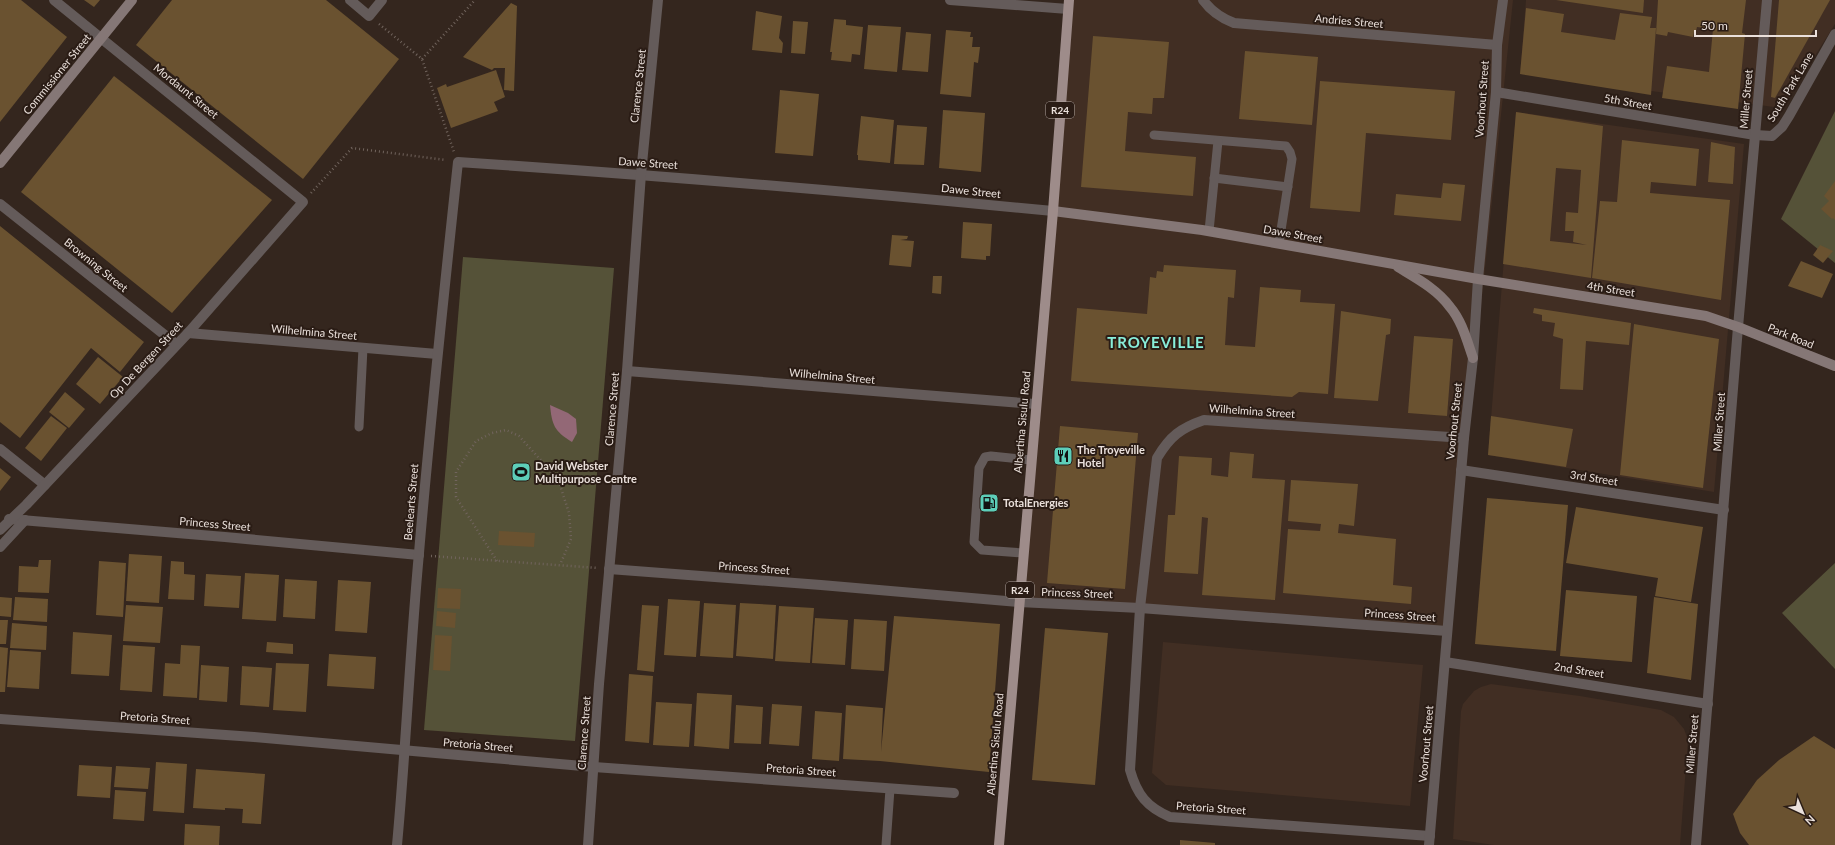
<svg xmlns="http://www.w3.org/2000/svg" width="1835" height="845" viewBox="0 0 1835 845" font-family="Lato,sans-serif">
<rect width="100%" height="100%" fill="#34261e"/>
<g fill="#412e23">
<path d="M1073,0H1513L1447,631L1019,602Z"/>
<path d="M1526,0H1835V24L1782,108L1520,74Z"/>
<path d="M1516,112L1744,144L1714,492L1488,455Z"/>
<path d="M1163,642L1423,665L1410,806L1166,785L1152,773Z"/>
<path d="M1491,684L1580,696L1661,710L1674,717L1684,729L1688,740L1680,845H1494L1453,839L1461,711L1463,704L1474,691L1481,687Z"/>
</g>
<g fill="#555238">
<path d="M1835,111V263L1781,219Z"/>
<path d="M463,257L614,268L575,741L424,730Z"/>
<path d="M1835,563V669L1782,613Z"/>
</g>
<path fill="#936876" d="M550,405L568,413L576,419L577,433L572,442C554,431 552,425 550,405Z"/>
<g fill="#6a5230" fill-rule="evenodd">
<path d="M0,0H21L67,37L0,122Z"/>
<path d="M84,0H100L94,7Z"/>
<path d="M172,0H326L399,59L303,179L136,45Z"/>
<path d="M1556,0H1644L1643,13Z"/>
<path d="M1658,0H1746L1742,33L1745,34L1738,109L1662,98L1667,66L1709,72L1713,29L1697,27L1696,31H1694L1693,37L1668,32L1667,36L1656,34Z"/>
<path d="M1779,0H1830L1775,98L1771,97Z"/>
<path d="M511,3L517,6L514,91L504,90L505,68H494L492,70L463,57Z"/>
<path d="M1526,8L1564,14L1561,32L1615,40L1620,13L1652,17L1650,28H1656L1651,95L1520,74Z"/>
<path d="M756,11L782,16L779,38L783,43L782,53L752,50Z"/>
<path d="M834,19L846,20V25L863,27L860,55L852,54L851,62L831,60L832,52H830Z"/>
<path d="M793,21L808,22L805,54L791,53Z"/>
<path d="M868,25L901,27L897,72L864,69Z"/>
<path d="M946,30L971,32L970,37H973L972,47H980L978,63L974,62L971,97L940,94Z"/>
<path d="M906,32L931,34L928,72L902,70Z"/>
<path d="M1093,36L1169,42L1164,98H1153L1152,114L1128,112L1125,151L1196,157L1193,196L1081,187Z"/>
<path d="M1245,51L1318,57L1312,125L1239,119Z"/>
<path d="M496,70L505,97L494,102L498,111L451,128L437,88L446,84L447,87Z"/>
<path d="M114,76L272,200L172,313L21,192Z"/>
<path d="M1320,81L1455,91L1451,140L1366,133L1360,212L1310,208Z"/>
<path d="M780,90L819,94L813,156L775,153Z"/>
<path d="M943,110L985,113L981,172L939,168Z"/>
<path d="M1516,112L1603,126L1591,278L1503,264ZM1556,168L1581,170L1578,213L1566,212L1565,231H1574L1573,242L1587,245L1550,241Z"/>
<path d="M861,116L894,120L890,163L858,160V155H857Z"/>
<path d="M897,125L927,127L924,165L894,164Z"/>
<path d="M1622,140L1699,149L1696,186L1651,182L1650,193L1730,200L1721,300L1592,278L1600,201L1617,202Z"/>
<path d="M1711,142L1735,147L1733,184L1708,182Z"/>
<path d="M1835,181V220L1833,218L1832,219L1821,209L1829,201L1824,196Z"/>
<path d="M1443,183L1465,185L1461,221L1394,215L1396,194L1441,198Z"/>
<path d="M963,222L992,224L990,256H986V260L961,258Z"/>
<path d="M0,226L144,342L120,372L91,348L20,438L0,422Z"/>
<path d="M892,235L908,236L907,239L900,240L914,241L911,267L889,265Z"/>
<path d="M1820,245L1833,251L1823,263L1813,255Z"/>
<path d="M1801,261L1833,274L1822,298L1788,286Z"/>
<path d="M1164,265L1236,270L1234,298L1228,297L1225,345L1255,347L1260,287L1301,290L1300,302L1335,304L1328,394L1299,392L1292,397L1071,381L1077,308L1147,314L1150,277L1156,278L1157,271L1163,272Z"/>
<path d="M933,276H942L941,294L932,293Z"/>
<path d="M1534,308L1631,323L1629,345L1586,341L1583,390L1560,389L1563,339L1553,336L1555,323L1542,321V315L1533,313Z"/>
<path d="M1341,311L1391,319L1390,334L1386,335L1378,401L1334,398Z"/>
<path d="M1634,324L1719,339L1703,488L1620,475Z"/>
<path d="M1414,336L1453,339L1447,416L1408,413Z"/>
<path d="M98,357L123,377L100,404L76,384Z"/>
<path d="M65,392L85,409L69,428L49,412Z"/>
<path d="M51,416L67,428L41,461L25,448Z"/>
<path d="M1491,416L1573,429L1566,467L1488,455Z"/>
<path d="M1060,426L1138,433L1125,589L1047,583Z"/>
<path d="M1230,452L1254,454L1252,478L1285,480L1275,600L1202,595L1208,518L1202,517L1198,574L1164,572L1168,515H1175L1179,456L1212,458L1211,475L1228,477Z"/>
<path d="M0,468L11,477L0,491Z"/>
<path d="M1291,480L1358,484L1354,526L1339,524L1338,533L1396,539L1393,585L1412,587L1411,604L1283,593L1288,529L1320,531L1321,524L1288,521Z"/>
<path d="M1487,498L1568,505L1556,651L1475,644Z"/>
<path d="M1576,507L1703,527L1691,602L1655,596L1658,578L1566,563Z"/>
<path d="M499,531L535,533L534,547L498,545Z"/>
<path d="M129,554L162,556L159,603L126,601Z"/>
<path d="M39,560H51L49,593L18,592L19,566L38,567Z"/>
<path d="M99,561L126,563L123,617L96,615Z"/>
<path d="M171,561L184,562V574L195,575L194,600L168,599Z"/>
<path d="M245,573L279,575L276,621L242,619Z"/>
<path d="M206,574L241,576L239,608L204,606Z"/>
<path d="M285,579L317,581L315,619L283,617Z"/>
<path d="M338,580L371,582L367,633L335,631Z"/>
<path d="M438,588L461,589L460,609L437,608Z"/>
<path d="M1566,590L1637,596L1632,662L1560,656Z"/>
<path d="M0,597L12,598L11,617L0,616Z"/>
<path d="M15,597L48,599L47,622L13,620Z"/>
<path d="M1654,597L1698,604L1691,680L1647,673Z"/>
<path d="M668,599L700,601L696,657L664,655Z"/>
<path d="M704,603L736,605L733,658L700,656Z"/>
<path d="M740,603L776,605L773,659L736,656Z"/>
<path d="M126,605L163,607L160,643L123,641Z"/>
<path d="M642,605L659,606L654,672L637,670Z"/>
<path d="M779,606L814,608L810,663L775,661Z"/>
<path d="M437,611L456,613L455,628L436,626Z"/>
<path d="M894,616L1000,624L989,772L880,761L843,759L846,705L883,708L881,752Z"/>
<path d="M815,618L848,620L845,665L812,663Z"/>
<path d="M854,619L887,621L884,671L851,669Z"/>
<path d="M0,620H8L6,644H0Z"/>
<path d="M12,623L47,626L46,650L10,648Z"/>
<path d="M1045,628L1108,633L1095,785L1032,780Z"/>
<path d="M73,632L112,635L109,676L71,674Z"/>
<path d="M435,635L452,636L450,671L433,670Z"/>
<path d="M267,642L293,644V654L266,652Z"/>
<path d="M123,645L155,647L152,692L120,690Z"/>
<path d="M181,645L200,646L197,698L163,696L165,663L180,664Z"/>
<path d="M0,647L8,648L5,692H0Z"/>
<path d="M10,650L41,652L39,689L7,687Z"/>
<path d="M329,654L376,657L374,689L327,686Z"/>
<path d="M276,663L309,664L306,712L273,710Z"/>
<path d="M201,665L229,667L227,702L199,700Z"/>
<path d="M242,666L272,668L269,707L240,705Z"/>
<path d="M629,674L653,676L649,743L625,741Z"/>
<path d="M697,693L732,695L729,749L694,746Z"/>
<path d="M656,702L692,704L689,747L653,745Z"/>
<path d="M772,704L802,706L799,746L769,744Z"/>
<path d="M736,705L763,707L761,744L734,743Z"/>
<path d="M815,711L842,713L839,761L812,759Z"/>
<path d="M1814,736L1835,749V845H1749L1740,833L1733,814L1757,780L1779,760Z"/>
<path d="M156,762L187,764L184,813L153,811Z"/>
<path d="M79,765L112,767L110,798L77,796Z"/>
<path d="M116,766L150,768L148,789L114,787Z"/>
<path d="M196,769L265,774L261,824L242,823L243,809L225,808V810L193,808Z"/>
<path d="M115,790L146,792L144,821L113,819Z"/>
<path d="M185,824L220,826L219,845H184Z"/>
<path d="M1180,840L1215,843V845H1180Z"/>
</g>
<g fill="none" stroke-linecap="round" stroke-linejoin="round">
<g stroke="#71645d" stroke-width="2.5" stroke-dasharray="1 3" stroke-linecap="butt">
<path d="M379,24L422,59L454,152"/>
<path d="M422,59L475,0"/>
<path d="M311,193L352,148L446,160"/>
<path d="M431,556L598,568"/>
<path d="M497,561L456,497V472L476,441L492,433L506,430L519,436L547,467L560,485L569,513L571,539L560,565"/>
</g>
<g stroke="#645b5a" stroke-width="9">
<path d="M1154,135L1286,146L1290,152L1292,159L1279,243"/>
<path d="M1214,178L1288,187"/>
<path d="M1209,231L1218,141"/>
<path d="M359,427L363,348"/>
<path d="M1023,553L982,550L974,542L979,468L985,457L991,456L1031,460"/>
<path d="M886,845L890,789"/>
</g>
<g stroke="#645b5a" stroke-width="10">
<path d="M350,0L369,16L382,0"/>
<path d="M950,0L1068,9"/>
<path d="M1203,0C1211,11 1221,18 1234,23L1497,45"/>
<path d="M1496,92L1755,135L1772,136L1782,127L1789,116L1835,34"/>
<path d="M0,204L176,344"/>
<path d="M188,333L437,354"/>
<path d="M627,371L1035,404"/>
<path d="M0,449L45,485"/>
<path d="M1461,470L1724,510"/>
<path d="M9,519L225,537L419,555"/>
<path d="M0,530L26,505L188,333L303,202L54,0"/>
<path d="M0,547L25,520"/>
<path d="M609,569L821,585L1019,602L1140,608L1447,631"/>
<path d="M1445,662L1708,704"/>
<path d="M0,719L254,737L594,767L954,793"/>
<path d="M1430,836L1170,817C1147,807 1137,795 1130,770L1140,608L1157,458C1170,436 1181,428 1204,420L1464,438"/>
<path d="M397,845C406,748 410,650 419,553C430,422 444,292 458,162C656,175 855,192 1053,211"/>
<path d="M588,845L599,684L627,371L641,174L658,0"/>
<path d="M1429,845L1464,438L1473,358L1478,279L1496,92L1497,45L1503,0"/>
<path d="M1696,845L1738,327L1767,0"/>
</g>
<g stroke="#857776" stroke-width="10">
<path d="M0,163L132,0"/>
<path d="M1053,211L1202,230L1478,279L1706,316L1738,327L1835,366"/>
<path d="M1398,267C1416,278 1437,289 1450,307C1462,321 1467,341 1473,358"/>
</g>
<path stroke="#9e8c8a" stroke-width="10" d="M999,845L1053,211L1069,0"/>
</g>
<defs>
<symbol id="restaurant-square" viewBox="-11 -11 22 22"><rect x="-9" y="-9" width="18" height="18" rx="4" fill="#5dceb9" stroke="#2a1c15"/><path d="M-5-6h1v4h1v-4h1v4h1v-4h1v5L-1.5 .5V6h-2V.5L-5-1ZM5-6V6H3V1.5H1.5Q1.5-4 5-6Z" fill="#111"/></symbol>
<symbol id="stadium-square" viewBox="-11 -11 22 22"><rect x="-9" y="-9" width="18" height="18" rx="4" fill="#5dceb9" stroke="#2a1c15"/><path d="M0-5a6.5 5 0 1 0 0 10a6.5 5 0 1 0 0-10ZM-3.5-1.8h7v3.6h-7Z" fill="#111"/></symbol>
<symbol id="fuel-square" viewBox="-11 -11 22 22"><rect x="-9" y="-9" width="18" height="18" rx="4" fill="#5dceb9" stroke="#2a1c15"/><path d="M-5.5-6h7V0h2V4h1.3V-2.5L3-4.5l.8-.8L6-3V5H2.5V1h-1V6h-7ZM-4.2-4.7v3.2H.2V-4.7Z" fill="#111"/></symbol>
</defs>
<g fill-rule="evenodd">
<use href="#restaurant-square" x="1052" y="445" width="22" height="22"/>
<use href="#stadium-square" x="510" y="461" width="22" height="22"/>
<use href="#fuel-square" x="978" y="492" width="22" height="22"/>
</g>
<g text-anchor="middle" stroke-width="4" stroke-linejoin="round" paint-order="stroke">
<g fill="#2a1c15" stroke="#b0a5a0" stroke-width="1">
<rect x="1046" y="102" width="28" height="16" rx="3"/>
<rect x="1006" y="582" width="28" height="16" rx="3"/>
</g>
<g font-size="10" font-weight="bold" fill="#eae0db">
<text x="1060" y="114">R24</text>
<text x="1020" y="594">R24</text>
</g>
<g font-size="11" fill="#eae0db" stroke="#2a1c15">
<text transform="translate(1349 21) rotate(5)" y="4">Andries Street</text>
<text transform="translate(57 74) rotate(-51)" y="4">Commissioner Street</text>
<text transform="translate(638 86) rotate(-84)" y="4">Clarence Street</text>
<text transform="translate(1790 87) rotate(-59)" y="4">South Park Lane</text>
<text transform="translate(186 91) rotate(39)" y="4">Mordaunt Street</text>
<text transform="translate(1482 99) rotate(-86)" y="4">Voorhout Street</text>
<text transform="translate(1746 99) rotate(-85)" y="4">Miller Street</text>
<text transform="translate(1628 102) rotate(10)" y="4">5th Street</text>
<text transform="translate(648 163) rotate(4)" y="4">Dawe Street</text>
<text transform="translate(971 191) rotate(6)" y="4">Dawe Street</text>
<text transform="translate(1293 234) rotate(10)" y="4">Dawe Street</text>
<text transform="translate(96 265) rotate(39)" y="4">Browning Street</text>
<text transform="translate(1611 289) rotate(9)" y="4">4th Street</text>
<text transform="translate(314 332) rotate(5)" y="4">Wilhelmina Street</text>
<text transform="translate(1791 336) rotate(22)" y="4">Park Road</text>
<text transform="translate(146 360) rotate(-47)" y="4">Op De Bergen Street</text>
<text transform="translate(832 376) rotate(5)" y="4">Wilhelmina Street</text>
<text transform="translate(612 409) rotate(-85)" y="4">Clarence Street</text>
<text transform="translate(1252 411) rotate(4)" y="4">Wilhelmina Street</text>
<text transform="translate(1454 421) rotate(-84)" y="4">Voorhout Street</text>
<text transform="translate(1022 422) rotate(-85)" y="4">Albertina Sisulu Road</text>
<text transform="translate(1719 422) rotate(-86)" y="4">Miller Street</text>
<text transform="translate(1594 478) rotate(9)" y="4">3rd Street</text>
<text transform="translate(411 502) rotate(-85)" y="4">Beelearts Street</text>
<text transform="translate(215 524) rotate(5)" y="4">Princess Street</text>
<text transform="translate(754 568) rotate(4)" y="4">Princess Street</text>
<text transform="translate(1077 593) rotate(2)" y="4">Princess Street</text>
<text transform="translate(1400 615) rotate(4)" y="4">Princess Street</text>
<text transform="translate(1579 670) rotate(9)" y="4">2nd Street</text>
<text transform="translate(155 718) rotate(4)" y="4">Pretoria Street</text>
<text transform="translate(584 733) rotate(-86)" y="4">Clarence Street</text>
<text transform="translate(995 744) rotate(-85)" y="4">Albertina Sisulu Road</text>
<text transform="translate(1426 744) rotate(-85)" y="4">Voorhout Street</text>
<text transform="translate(1692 744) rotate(-85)" y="4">Miller Street</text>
<text transform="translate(478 745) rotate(5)" y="4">Pretoria Street</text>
<text transform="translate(801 770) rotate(4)" y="4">Pretoria Street</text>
<text transform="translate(1211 808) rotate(4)" y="4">Pretoria Street</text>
</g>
<g font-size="11" font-weight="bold" fill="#eae0db" stroke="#2a1c15" text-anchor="start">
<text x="1077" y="454">The Troyeville<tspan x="1077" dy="13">Hotel</tspan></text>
<text x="535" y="470">David Webster<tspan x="535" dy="13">Multipurpose Centre</tspan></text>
<text x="1003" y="507">TotalEnergies</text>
</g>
<g font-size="15" font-weight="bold" letter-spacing="1" fill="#89eeda" stroke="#2a1c15">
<text x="1156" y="348">TROYEVILLE</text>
</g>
</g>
<g transform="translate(1803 813) rotate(136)" stroke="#2a1c15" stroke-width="3" paint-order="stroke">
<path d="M0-3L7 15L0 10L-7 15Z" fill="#eae0db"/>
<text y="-6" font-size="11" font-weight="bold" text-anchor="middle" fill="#eae0db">N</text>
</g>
<path d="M1695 30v6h121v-6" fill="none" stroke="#eae0db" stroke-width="2"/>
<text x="1701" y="30" font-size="12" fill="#eae0db" stroke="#2a1c15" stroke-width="3" paint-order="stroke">50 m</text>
</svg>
